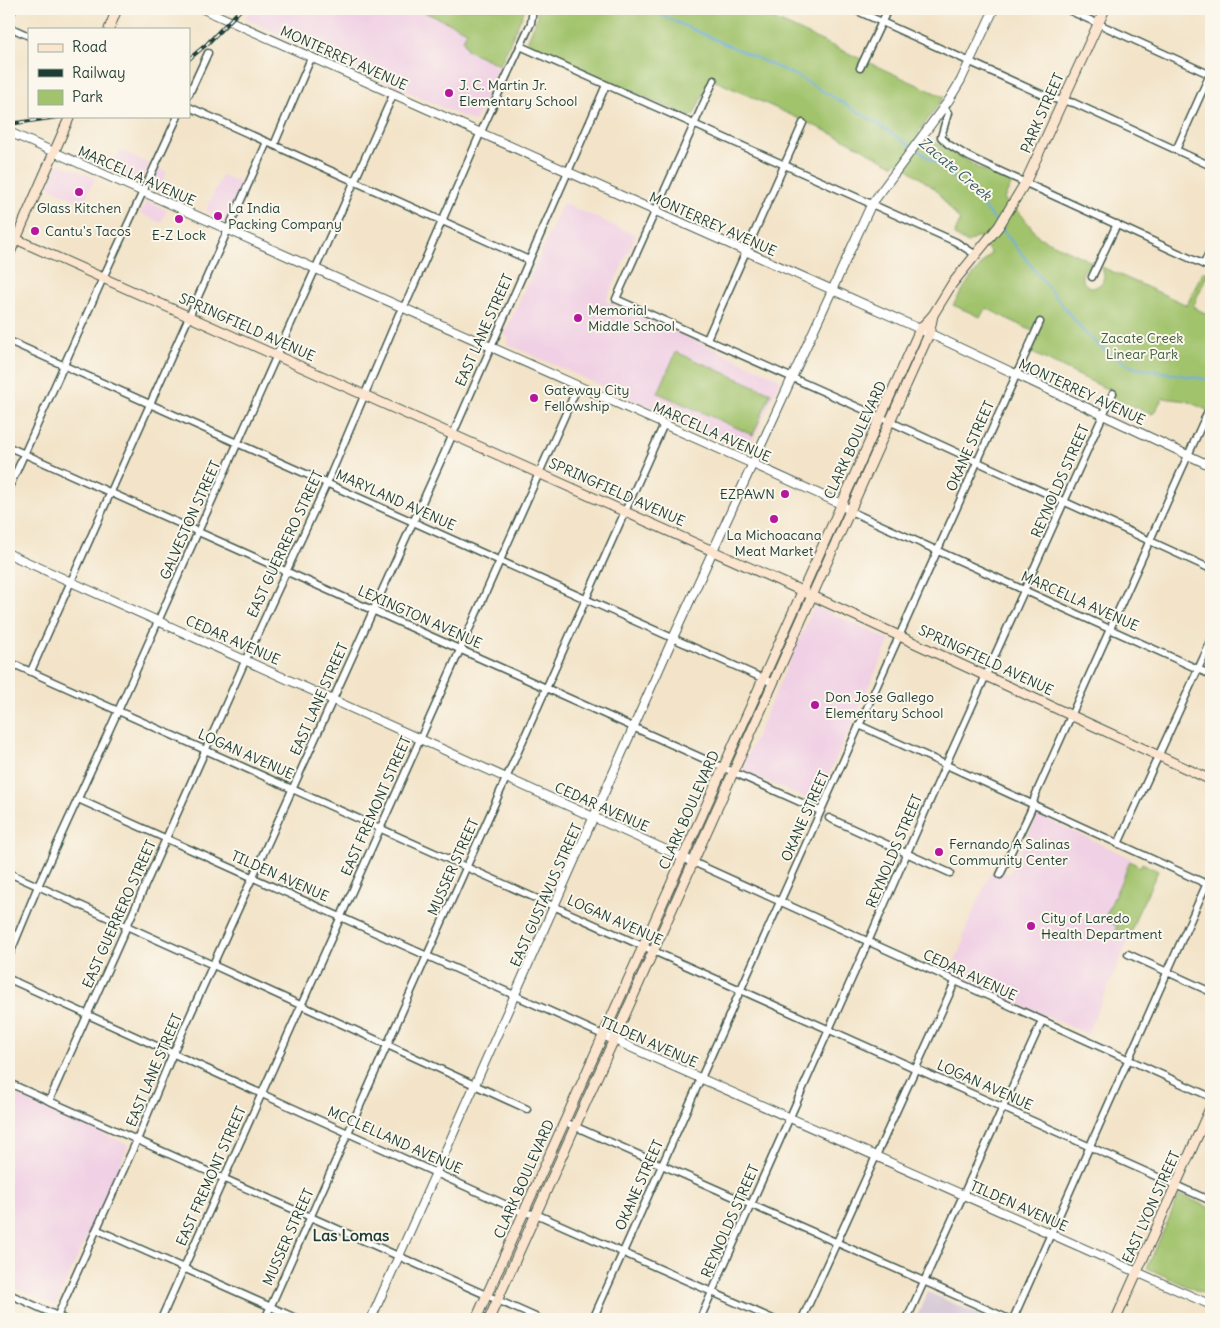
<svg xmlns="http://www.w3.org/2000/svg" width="1220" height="1328" viewBox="0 0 1220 1328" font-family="Delius,sans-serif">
<rect width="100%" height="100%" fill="#fbf7ec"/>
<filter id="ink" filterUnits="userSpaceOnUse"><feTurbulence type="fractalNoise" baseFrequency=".02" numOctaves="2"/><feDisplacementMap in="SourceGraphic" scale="10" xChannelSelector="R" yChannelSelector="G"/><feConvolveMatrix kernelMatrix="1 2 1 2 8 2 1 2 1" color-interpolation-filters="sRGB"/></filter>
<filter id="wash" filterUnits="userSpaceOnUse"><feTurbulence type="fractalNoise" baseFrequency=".0096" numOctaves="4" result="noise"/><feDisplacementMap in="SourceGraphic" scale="20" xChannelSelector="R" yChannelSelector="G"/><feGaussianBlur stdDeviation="1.12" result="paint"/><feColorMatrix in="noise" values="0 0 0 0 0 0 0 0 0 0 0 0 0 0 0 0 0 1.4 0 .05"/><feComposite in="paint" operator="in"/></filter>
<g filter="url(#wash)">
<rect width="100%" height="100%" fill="#f3e4c9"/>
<g fill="#f0d0e4">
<path d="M252,9H417L467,31L468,50L500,65L475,122L246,19V16Z"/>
<path d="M120,150L150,164L142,180L135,181L111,171Z"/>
<path d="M58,163L95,178L83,203L48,187Z"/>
<path d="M158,168L167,172L158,192L150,187Z"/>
<path d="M222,175L243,184L226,220L206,211Z"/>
<path d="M146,201L167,210L161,223L140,213Z"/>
<path d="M563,203L636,235L606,301L781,379L748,451L507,344L509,338L504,335Z"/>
<path d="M814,606L890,640L816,803L741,770Z"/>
<path d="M1038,815L1131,858L1104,920L1117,926L1115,932L1129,939L1087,1034L949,973L965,939L962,937L989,876L996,869L1009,874Z"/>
<path d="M9,1092L129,1145L55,1306L9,1285Z"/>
</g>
<path fill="#cebed1" d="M928,1292L989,1319H916Z"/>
<g fill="#a1c36c" stroke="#608050">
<path d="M417,9H525L500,65L467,50L463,40L467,31Z"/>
<path d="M537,9H752L944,97L918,133L927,140L947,147L978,168L1012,183L1004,199L1020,213L1039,237L1094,263C1091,266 1086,267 1084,271C1078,279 1086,287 1094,288L1102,283L1104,276L1102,267L1187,305L1203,271L1208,273L1193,307L1211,316V412L1187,401L1163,398L1153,414L1116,399L1109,390L1030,352L1043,323L1037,320L1032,331L986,308L980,317L953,305L969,280L991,253L978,236L968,243L954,235L960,221L935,189L897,161L893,165L846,140L718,82L710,80L693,116H688L530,46L527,42L537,18Z"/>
<path d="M676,352L771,393L753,435L658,393Z"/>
<path d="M1130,861L1140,867L1142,863L1158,871L1137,915L1129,939L1115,932L1117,926L1104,920Z"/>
<path d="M1179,1196H1183L1211,1208V1297L1147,1268Z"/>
</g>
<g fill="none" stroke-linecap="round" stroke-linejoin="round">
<g stroke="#6eaee1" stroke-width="2">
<path d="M647,9L797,76L867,117L911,146"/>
<path d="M915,148C946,169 974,195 998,224"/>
<path d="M1001,228L1083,331L1109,354L1135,368L1211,380"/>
</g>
</g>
</g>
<g filter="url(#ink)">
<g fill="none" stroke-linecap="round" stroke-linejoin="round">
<defs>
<g id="minor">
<path d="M853,9L1050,98L1074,103L1211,166"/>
<path d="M1066,9L1211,75"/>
<path d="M9,18L13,9"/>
<path d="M9,27L29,36"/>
<path d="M520,46L956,242L976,255"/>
<path d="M860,68L888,9"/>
<path d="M714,80L616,299L880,417L1211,569"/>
<path d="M189,94L208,53"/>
<path d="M189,107L529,260"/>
<path d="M944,107L948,113L941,137L948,144L969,157L1211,268"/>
<path d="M274,145L311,58"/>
<path d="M1176,150L1210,74"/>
<path d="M1204,264L1211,248"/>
<path d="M1092,277L1117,224"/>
<path d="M707,339L803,123"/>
<path d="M9,341L773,683"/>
<path d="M9,447L820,811"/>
<path d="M9,488L103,278L178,116"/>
<path d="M850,511L1211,675"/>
<path d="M9,662L1211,1201"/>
<path d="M31,671L267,142"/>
<path d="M859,725L1211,886"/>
<path d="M78,799L603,1035"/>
<path d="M829,818L950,873"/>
<path d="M1118,844L1211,641"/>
<path d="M693,862L1211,1097"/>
<path d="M9,873L213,965L527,1109"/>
<path d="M1000,875L1031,810L1035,796L1208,411"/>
<path d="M1128,954L1211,992"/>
<path d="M9,956L38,886L118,711L393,95"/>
<path d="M9,979L524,1213L536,1214L773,1319"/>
<path d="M9,1083L540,1319"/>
<path d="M49,1101L246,659L327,483L399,314L408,299L480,134L531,23L533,9"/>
<path d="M565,1122L1009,1319"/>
<path d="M98,1230L298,1319"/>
<path d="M9,1294L64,1319"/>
<path d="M56,1319L137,1140L173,1053L453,434L606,85"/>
<path d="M161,1319L578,386"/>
<path d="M265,1319L664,424"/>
<path d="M593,1319L1040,322"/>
<path d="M700,1319L868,942L946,764L1113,393"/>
<path d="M802,1319L955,982"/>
<path d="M907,1319L1042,1021"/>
<path d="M1013,1319L1211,874"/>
</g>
<g id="tertiary">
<path d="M203,9L920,329L1211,466"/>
<path d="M9,132L753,464L841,504L850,511"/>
<path d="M9,554L693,862"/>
<path d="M603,1035L1211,1305"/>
<path d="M371,1319L673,638L871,205L949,100L961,80L994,9"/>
</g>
<g id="secondary">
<path d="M109,29L117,9"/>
<path d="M9,236L802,591L1211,780"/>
<path d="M9,255L70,116"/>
<path d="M476,1319L920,329L933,315L952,284L999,226L1025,183L1105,9"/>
<path d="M489,1319L929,334L933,315"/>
<path d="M1116,1319L1211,1106"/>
</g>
</defs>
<use href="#minor" stroke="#3f564a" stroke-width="9"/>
<use href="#tertiary" stroke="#3f564a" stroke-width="10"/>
<use href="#secondary" stroke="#3f564a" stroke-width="11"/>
<use href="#minor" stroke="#fff" stroke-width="6"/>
<use href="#tertiary" stroke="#fff" stroke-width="8"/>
<use href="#secondary" stroke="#fce5cf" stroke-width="9"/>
<defs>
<g id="rail">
<path d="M189,59L207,44L241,9"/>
<path d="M9,124L65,116"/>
</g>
</defs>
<use href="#rail" stroke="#1f3d34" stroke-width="4"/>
<use href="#rail" stroke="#fbf7ec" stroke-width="2" stroke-dasharray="5.5" stroke-linecap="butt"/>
</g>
</g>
<g fill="#b5179e" stroke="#fbf7ec" stroke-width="2">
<circle cx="449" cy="93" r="5"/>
<circle cx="79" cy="192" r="5"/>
<circle cx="218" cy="216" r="5"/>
<circle cx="179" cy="219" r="5"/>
<circle cx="35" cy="231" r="5"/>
<circle cx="578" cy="318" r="5"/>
<circle cx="534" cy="398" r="5"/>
<circle cx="785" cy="494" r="5"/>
<circle cx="774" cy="519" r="5"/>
<circle cx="815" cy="705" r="5"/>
<circle cx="939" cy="852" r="5"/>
<circle cx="1031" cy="926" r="5"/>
</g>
<g text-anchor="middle" stroke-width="4" stroke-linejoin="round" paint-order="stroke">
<g font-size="14" fill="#1f3d34" stroke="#fbf7ec">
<text transform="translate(344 58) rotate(24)" y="5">MONTERREY AVENUE</text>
<text transform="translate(1042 113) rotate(-66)" y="5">PARK STREET</text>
<text transform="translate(137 176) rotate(24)" y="5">MARCELLA AVENUE</text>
<text transform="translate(713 224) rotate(24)" y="5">MONTERREY AVENUE</text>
<text transform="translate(247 327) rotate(24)" y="5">SPRINGFIELD AVENUE</text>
<text transform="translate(484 330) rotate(-66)" y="5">EAST LANE STREET</text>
<text transform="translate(1082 392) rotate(25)" y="5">MONTERREY AVENUE</text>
<text transform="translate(712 432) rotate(24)" y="5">MARCELLA AVENUE</text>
<text transform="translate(855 440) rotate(-65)" y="5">CLARK BOULEVARD</text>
<text transform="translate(970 446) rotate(-66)" y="5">OKANE STREET</text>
<text transform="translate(1060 481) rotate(-66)" y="5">REYNOLDS STREET</text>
<text transform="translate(617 492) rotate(24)" y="5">SPRINGFIELD AVENUE</text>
<text transform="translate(396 500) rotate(24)" y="5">MARYLAND AVENUE</text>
<text transform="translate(190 520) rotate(-66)" y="5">GALVESTON STREET</text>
<text transform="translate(285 544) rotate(-65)" y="5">EAST GUERRERO STREET</text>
<text transform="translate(1080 601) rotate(24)" y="5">MARCELLA AVENUE</text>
<text transform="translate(420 617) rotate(24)" y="5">LEXINGTON AVENUE</text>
<text transform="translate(233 640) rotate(24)" y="5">CEDAR AVENUE</text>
<text transform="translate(986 660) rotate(25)" y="5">SPRINGFIELD AVENUE</text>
<text transform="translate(319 699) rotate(-66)" y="5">EAST LANE STREET</text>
<text transform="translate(246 754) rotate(24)" y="5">LOGAN AVENUE</text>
<text transform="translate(376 806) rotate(-66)" y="5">EAST FREMONT STREET</text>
<text transform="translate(602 807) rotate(24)" y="5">CEDAR AVENUE</text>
<text transform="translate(689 810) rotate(-66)" y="5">CLARK BOULEVARD</text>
<text transform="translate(805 816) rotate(-66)" y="5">OKANE STREET</text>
<text transform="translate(894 851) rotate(-67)" y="5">REYNOLDS STREET</text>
<text transform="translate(453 867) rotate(-66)" y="5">MUSSER STREET</text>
<text transform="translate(280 876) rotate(24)" y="5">TILDEN AVENUE</text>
<text transform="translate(546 895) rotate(-66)" y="5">EAST GUSTAVUS STREET</text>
<text transform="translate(119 914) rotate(-66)" y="5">EAST GUERRERO STREET</text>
<text transform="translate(615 920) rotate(24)" y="5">LOGAN AVENUE</text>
<text transform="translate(970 975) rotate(25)" y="5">CEDAR AVENUE</text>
<text transform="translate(649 1042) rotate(24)" y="5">TILDEN AVENUE</text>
<text transform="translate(154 1070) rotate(-67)" y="5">EAST LANE STREET</text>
<text transform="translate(985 1085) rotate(24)" y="5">LOGAN AVENUE</text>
<text transform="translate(395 1140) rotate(24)" y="5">MCCLELLAND AVENUE</text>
<text transform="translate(211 1176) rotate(-66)" y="5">EAST FREMONT STREET</text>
<text transform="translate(524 1179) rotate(-66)" y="5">CLARK BOULEVARD</text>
<text transform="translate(639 1185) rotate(-66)" y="5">OKANE STREET</text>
<text transform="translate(1019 1206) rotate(24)" y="5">TILDEN AVENUE</text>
<text transform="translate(1151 1207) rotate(-66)" y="5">EAST LYON STREET</text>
<text transform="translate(730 1221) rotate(-66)" y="5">REYNOLDS STREET</text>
<text transform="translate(288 1237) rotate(-66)" y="5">MUSSER STREET</text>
</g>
<g font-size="14" fill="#1f3d34" stroke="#fbf7ec" text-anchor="start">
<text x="459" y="90">J. C. Martin Jr.<tspan x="459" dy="16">Elementary School</tspan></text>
<text x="79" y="213" text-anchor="middle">Glass Kitchen</text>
<text x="228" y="213">La India<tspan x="228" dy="16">Packing Company</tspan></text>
<text x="45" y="236">Cantu's Tacos</text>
<text x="179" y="240" text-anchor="middle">E-Z Lock</text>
<text x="588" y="315">Memorial<tspan x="588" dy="16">Middle School</tspan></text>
<text x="544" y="395">Gateway City<tspan x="544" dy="16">Fellowship</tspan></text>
<text x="775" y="499" text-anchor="end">EZPAWN</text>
<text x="774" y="540" text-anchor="middle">La Michoacana<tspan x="774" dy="16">Meat Market</tspan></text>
<text x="825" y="702">Don Jose Gallego<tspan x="825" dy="16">Elementary School</tspan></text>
<text x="949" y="849">Fernando A Salinas<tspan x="949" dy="16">Community Center</tspan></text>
<text x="1041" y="923">City of Laredo<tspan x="1041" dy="16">Health Department</tspan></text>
</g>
<g font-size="14" fill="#405e42" stroke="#fbf7ec">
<text x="1142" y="343">Zacate Creek<tspan x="1142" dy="16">Linear Park</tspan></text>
</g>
<g font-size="15" font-style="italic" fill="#375f68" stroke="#fbf7ec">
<text transform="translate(955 169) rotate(40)" y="5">Zacate Creek</text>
</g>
<g font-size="16" font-weight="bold" fill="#1f3d34" stroke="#fbf7ec">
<text x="351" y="1241">Las Lomas</text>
</g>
</g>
<rect width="1220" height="1328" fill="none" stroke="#fbf7ec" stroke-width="30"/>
<rect x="28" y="28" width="162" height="90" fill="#fbf7ec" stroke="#a3ada2"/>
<rect x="38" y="44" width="25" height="8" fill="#fce5cf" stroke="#a3ada2"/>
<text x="72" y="52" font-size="15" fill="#1f3d34">Road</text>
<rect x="38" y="69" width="25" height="8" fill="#1f3d34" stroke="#a3ada2"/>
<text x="72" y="78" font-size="15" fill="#1f3d34">Railway</text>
<rect x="38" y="90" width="25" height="15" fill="#a1c36c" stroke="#a3ada2"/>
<text x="72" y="102" font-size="15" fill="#1f3d34">Park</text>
</svg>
